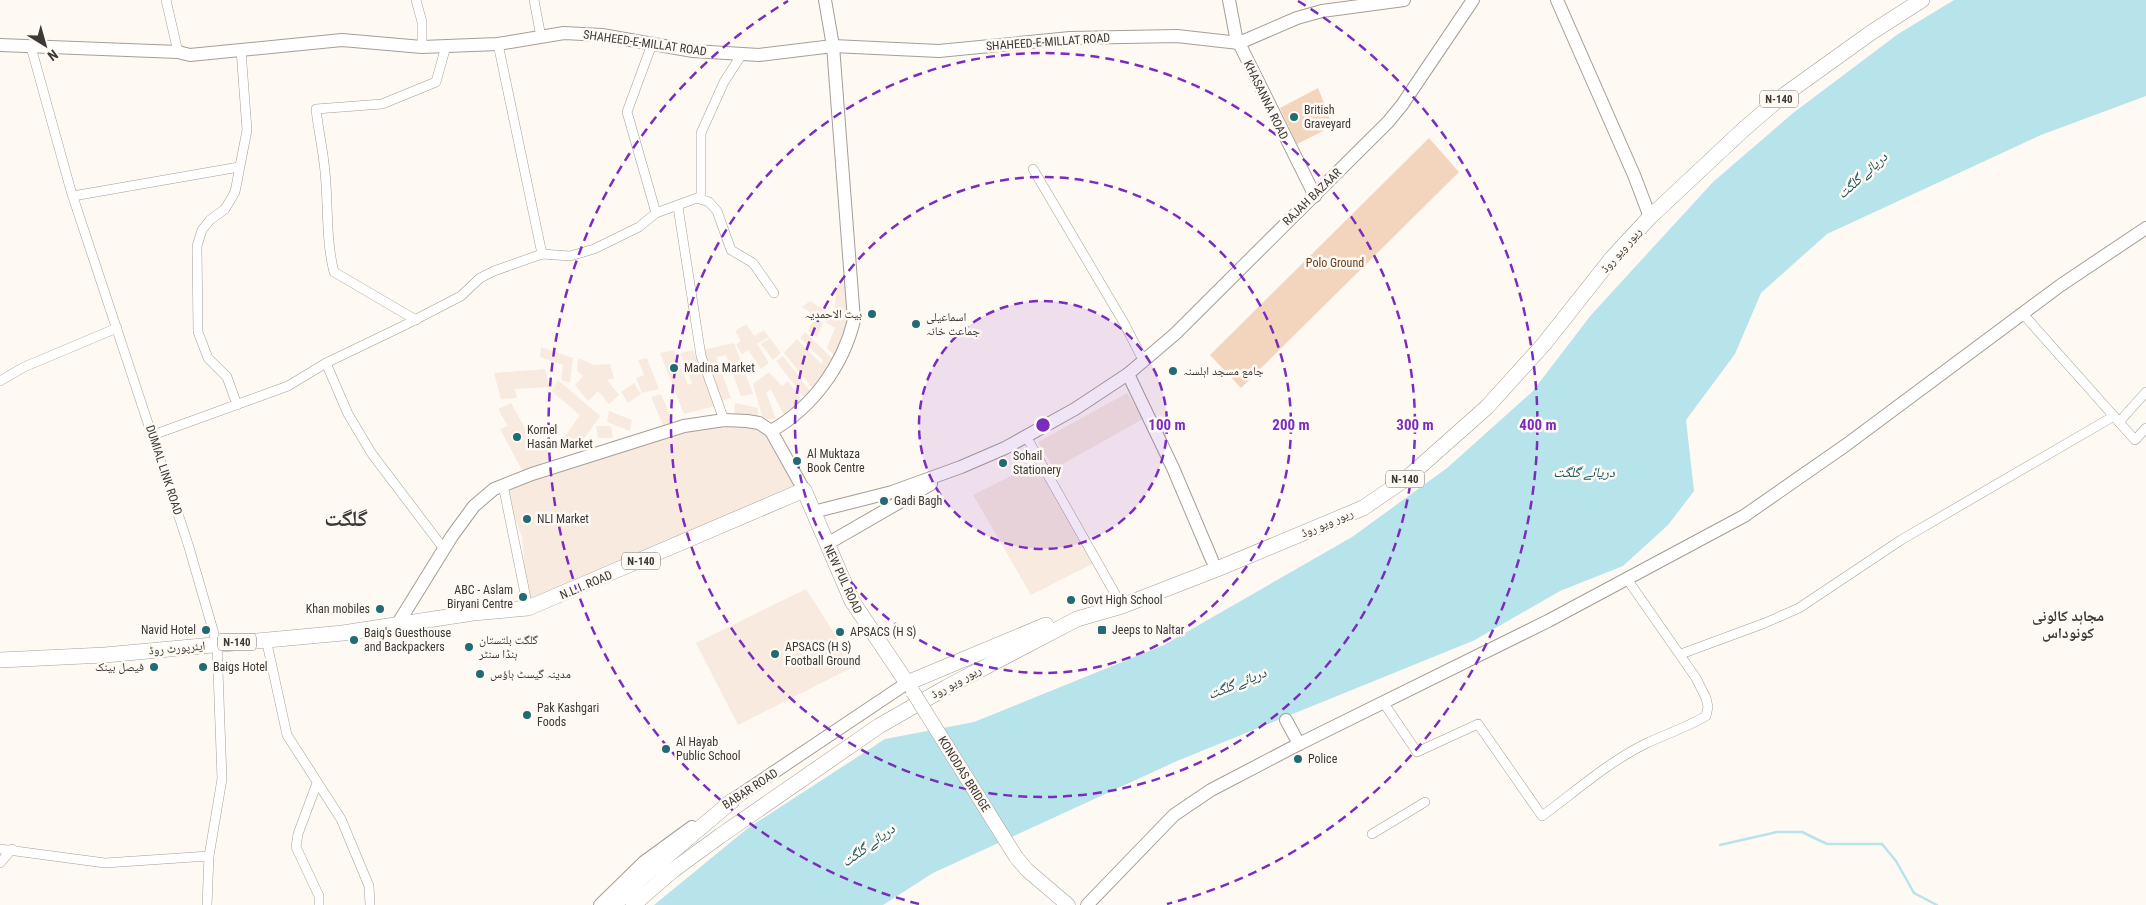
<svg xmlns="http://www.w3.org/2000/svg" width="2146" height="905" viewBox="0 0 2146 905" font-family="'Roboto Condensed','Noto Naskh Arabic',sans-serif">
<rect width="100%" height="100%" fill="#fff9f4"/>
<g fill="#f8eadf">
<path d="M849,284L847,328L835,356L827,348L835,328L802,307L810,301L834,316L837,285Z"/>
<path d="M814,317L823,323L817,337L808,331Z"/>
<path d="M746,324L754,336L764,330L769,337L757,344L769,363L761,369L748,350L742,354L736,345L741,341L735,331Z"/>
<path d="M805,332L835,361L814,390L784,353L797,339L821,364L823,360L800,338Z"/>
<path d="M770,338L781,353L773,360L761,344Z"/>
<path d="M734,343L753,394L741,396L726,355L716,357L731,398L721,401L702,350Z"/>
<path d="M541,347L573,358L570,383L561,380L563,365L540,357Z"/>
<path d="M674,350L688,385L692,383L680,353L693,350L715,406L684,414L660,353Z"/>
<path d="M783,356L813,395L806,400L776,361Z"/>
<path d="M578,358L594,365L610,364L614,378L607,380L619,395L609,404L598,391L588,401L575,385L583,376L577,371Z"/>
<path d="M647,358L659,389L642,393L636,378L644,375L638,360Z"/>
<path d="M545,369L550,387L515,389L517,398L501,399L494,373Z"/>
<path d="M769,372L782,386L788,381L803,401L785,417L771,390L766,392L776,419H763L753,384Z"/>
<path d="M558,380L600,416L577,449L564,438L580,415L551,391Z"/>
<path d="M634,383L641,394L628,403L621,392Z"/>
<path d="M1127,393L1143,419L1054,469L1038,442Z"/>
<path d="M661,394L673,422L663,425L651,397Z"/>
<path d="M511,403L536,448L545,445L552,458L523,472L500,429L508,426L498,409Z"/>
<path d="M735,403L758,408V418L734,413Z"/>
<path d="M609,411L632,420L630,431L607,422Z"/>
<path d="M696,423H759L804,489L528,608L522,537L503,485Z"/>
<path d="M596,426H611L613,438H598Z"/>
<path d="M1040,461L1098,561L1031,595L973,495Z"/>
<path d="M806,589L855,666L738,725L696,643Z"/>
</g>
<g fill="#f3d5be">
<path d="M1318,88L1333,126L1297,144L1280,108Z"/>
<path d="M1429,138L1459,172L1241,388L1210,355Z"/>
</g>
<path fill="#b7e4ea" d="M1954,0H2146V96L2041,135L1827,234L1761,293L1735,354L1686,420L1694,491L1668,525L1623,566L1560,591L1475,640L1177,761L933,873L883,905H654L748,828L885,739L974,722L1164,645L1352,537L1447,468L1532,392L1591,315L1713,182L1793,113L1898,34Z"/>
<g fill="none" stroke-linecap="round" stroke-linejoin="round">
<path stroke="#b7e4ea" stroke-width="2.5" d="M1720,845L1777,832H1802L1827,844H1882L1896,861L1914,893L1937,905"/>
<defs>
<g id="street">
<path d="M166,0L178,52"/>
<path d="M416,0L422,22V47"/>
<path d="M534,0L541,37"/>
<path d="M498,44L542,254"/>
<path d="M652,44L627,112L656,213"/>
<path d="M31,47L71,191L188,544L217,644L222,779L209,856L207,905"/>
<path d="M1033,169L1124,323L1144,362"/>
<path d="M73,196L239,167"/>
<path d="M701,199V133L724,82L742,54"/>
<path d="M678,207L701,356L724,420"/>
<path d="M2023,314L2135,440L2146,428"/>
<path d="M416,320L334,272C325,237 329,199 324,163C322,145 318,128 316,109L382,104L436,82L446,46"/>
<path d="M326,363L348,414L372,454L444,549"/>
<path d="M0,381L24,367L117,328"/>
<path d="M237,405L227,377L208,358L198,332L197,246L202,230L210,220L225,209L235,192L247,130L241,50"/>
<path d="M2119,422L2146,392"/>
<path d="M153,435L288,386L326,363L403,326L461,296L480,278L494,271L542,254L570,256L594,249L639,227L656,213L697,198L709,202L717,211L731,250L753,263L774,293"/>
<path d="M1027,438L1122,606"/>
<path d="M503,485L528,608"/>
<path d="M266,639L287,735L341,819L369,886L370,905"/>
<path d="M1681,654L1765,623L1799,608L1901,540L2114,416"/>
<path d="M1383,702L1417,752L1478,724L1542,816C1576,791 1608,762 1647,743C1667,734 1687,727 1706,716L1708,707L1706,698L1696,678L1627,579"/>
<path d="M317,783L298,834L296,847L319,896V905"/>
<path d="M1372,834L1425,802"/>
<path d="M0,849L105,863L209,856"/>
<path d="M0,863L12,849"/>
</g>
<g id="secondary">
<path d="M1229,0L1236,37L1315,196"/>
<path d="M1557,0L1634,175L1650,217"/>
<path d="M0,45L178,52L190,55L342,40L422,47L498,44L564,33L602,35L693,51L759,55L833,46L939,51L1070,38L1177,36L1239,43L1297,18L1322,11L1404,0"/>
<path d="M1128,374L1173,468L1212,560"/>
<path d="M771,431C812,408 843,366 854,320L833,46L825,0"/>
<path d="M813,512L892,492L961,467L1005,448L1075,409L1128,374L1175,334L1388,122L1402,105L1473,0"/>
<path d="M827,544L931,484"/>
<path d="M397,625L452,536L474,506L494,489L532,474L684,426L724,420L747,421L759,423L771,431L804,490"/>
<path d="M1286,720L1299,744"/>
<path d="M725,805L907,683L912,690"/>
<path d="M600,905L644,862L692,827"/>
<path d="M1087,905L1174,815L1211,790L1299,744L1548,621L1744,516L1846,445L2061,285L2146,228"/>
</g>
<path id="primary" d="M1016,857L1027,870L1068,905"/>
<g id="highway">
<path d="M0,660L105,655L343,633L473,613L528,608L804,490L852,601L907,683L1046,625"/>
<path d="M614,905L640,879L732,801"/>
<path d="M633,905L672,871L720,836L879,726L947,687L1077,619L1122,606L1217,569L1363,508L1407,478L1487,407L1544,344L1612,258L1650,217L1744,129L1780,98L1872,32L1922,0"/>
</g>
</defs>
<use href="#street" stroke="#a59e98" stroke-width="10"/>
<use href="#secondary" stroke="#a59e98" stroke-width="14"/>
<use href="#primary" stroke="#a59e98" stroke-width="15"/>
<use href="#highway" stroke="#a59e98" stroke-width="16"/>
<use href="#street" stroke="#fff" stroke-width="9"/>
<use href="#secondary" stroke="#fff" stroke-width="12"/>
<use href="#primary" stroke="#fff" stroke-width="14"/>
<use href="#highway" stroke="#fff" stroke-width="15"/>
<defs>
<path id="primary-bridge" d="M913,692L1016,857"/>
</defs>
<use href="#primary-bridge" stroke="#a59e98" stroke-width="15" stroke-linecap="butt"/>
<use href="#primary-bridge" stroke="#fff" stroke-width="14"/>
</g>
<circle cx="1043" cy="425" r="124" fill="#7b2cbf" fill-opacity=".12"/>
<g fill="none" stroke="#7b2cbf" stroke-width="2.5" stroke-dasharray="9 6">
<circle cx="1043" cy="425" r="124"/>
<circle cx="1043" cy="425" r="248"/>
<circle cx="1043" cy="425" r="372"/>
<path d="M919 904A495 495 0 0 1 788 1M1298 1A495 495 0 0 1 1167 904"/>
</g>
<g fill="#216b75" stroke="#fff9f4" stroke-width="2">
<circle cx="1294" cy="117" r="5"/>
<circle cx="872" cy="314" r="5"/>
<circle cx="916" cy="324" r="5"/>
<circle cx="674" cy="368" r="5"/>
<circle cx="1173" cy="371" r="5"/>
<circle cx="517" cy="437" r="5"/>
<circle cx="797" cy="461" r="5"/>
<circle cx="1003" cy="463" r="5"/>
<circle cx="884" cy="501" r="5"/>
<circle cx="527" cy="519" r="5"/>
<circle cx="523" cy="597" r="5"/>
<circle cx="1071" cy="600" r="5"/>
<circle cx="380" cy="609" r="5"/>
<circle cx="206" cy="630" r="5"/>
<rect x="1097" y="625" width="10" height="10" rx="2.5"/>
<circle cx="840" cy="632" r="5"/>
<circle cx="354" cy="640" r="5"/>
<circle cx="469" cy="647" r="5"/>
<circle cx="775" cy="654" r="5"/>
<circle cx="154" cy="667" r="5"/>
<circle cx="203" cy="667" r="5"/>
<circle cx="480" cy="674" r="5"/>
<circle cx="527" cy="715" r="5"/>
<circle cx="666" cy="749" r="5"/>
<circle cx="1298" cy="759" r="5"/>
</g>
<g text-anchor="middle" stroke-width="5" stroke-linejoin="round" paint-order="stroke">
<g fill="#fff9f4" stroke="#76726f" stroke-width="1">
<rect x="1760" y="90.5" width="38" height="17" rx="4"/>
<rect x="1386" y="470.5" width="38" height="17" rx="4"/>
<rect x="622" y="552.5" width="38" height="17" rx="4"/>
<rect x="218" y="633.5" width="38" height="17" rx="4"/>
</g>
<g font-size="11" font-weight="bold" fill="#3b3836">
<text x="1779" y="103">N-140</text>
<text x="1405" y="483">N-140</text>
<text x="641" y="565">N-140</text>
<text x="237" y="646">N-140</text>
</g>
<g font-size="12" fill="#3b3836" stroke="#fff9f4">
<text transform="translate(1048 42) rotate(-4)" y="4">SHAHEED-E-MILLAT ROAD</text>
<text transform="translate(645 43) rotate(8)" y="4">SHAHEED-E-MILLAT ROAD</text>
<text transform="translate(1266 100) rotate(64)" y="4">KHASANNA ROAD</text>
<text transform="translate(1312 197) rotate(-44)" y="4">RAJAH BAZAAR</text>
<text transform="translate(1621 250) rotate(-49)" y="4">ریور ویو روڈ</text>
<text transform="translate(164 470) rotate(72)" y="4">DUMIAL LINK ROAD</text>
<text transform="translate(1327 523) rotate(-23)" y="4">ریور ویو روڈ</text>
<text transform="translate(843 579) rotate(65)" y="4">NEW PUL ROAD</text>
<text transform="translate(586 585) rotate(-23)" y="4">N.L.I. ROAD</text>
<text transform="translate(177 648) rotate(-5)" y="4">ایئرپورٹ روڈ</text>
<text transform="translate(956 682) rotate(-29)" y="4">ریور ویو روڈ</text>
<text transform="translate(964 774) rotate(58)" y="4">KONODAS BRIDGE</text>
<text transform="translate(750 789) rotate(-33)" y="4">BABAR ROAD</text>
</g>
<g font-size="12" fill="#3b3836" stroke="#fff9f4" text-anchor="start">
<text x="1304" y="114">British<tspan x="1304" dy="14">Graveyard</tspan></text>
<text x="862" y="318" text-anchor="end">بیت الاحمدیہ</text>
<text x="926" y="321">اسماعیلی<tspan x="926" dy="14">جماعت خانہ</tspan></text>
<text x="684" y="372">Madina Market</text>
<text x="1183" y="375">جامع مسجد اہلسنہ</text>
<text x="527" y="434">Kornel<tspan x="527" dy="14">Hasan Market</tspan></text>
<text x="807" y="458">Al Muktaza<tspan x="807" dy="14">Book Centre</tspan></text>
<text x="1013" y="460">Sohail<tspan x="1013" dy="14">Stationery</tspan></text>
<text x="894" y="505">Gadi Bagh</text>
<text x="537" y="523">NLI Market</text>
<text x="513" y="594" text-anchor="end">ABC - Aslam<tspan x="513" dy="14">Biryani Centre</tspan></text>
<text x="1081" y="604">Govt High School</text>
<text x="370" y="613" text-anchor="end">Khan mobiles</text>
<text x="196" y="634" text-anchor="end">Navid Hotel</text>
<text x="1112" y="634">Jeeps to Naltar</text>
<text x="850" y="636">APSACS (H S)</text>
<text x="364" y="637">Baig's Guesthouse<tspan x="364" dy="14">and Backpackers</tspan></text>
<text x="479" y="644">گلگت بلتستان<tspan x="479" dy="14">ہنڈا سنٹر</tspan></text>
<text x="785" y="651">APSACS (H S)<tspan x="785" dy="14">Football Ground</tspan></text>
<text x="144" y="671" text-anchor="end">فیصل بینک</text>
<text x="213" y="671">Baigs Hotel</text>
<text x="490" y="678">مدینہ گیسٹ ہاؤس</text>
<text x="537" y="712">Pak Kashgari<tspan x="537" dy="14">Foods</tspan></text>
<text x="676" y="746">Al Hayab<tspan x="676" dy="14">Public School</tspan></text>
<text x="1308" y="763">Police</text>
</g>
<g font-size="12" fill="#69401b" stroke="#fff9f4">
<text x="1335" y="267">Polo Ground</text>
</g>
<g font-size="14" font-style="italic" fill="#104f57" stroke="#fff9f4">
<text transform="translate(1862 175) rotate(-42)" y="5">دریائے گلگت</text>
<text x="1584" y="477">دریائے گلگت</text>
<text transform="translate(1237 683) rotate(-22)" y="5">دریائے گلگت</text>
<text transform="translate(868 845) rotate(-36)" y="5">دریائے گلگت</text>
</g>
<g font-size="15" font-weight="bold" fill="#3b3836" stroke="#fff9f4">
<text x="2068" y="621">مجاہد کالونی<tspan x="2068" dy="17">کونوداس</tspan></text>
</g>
<g font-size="22" font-weight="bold" fill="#3b3836" stroke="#fff9f4">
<text x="346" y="526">گلگت</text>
</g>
</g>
<circle cx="1043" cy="425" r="8" fill="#7b2cbf" stroke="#fff9f4" stroke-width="2.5"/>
<g font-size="15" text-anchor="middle" font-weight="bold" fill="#7b2cbf" stroke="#fff9f4" stroke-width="5" stroke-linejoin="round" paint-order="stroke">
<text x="1167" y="430">100 m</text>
<text x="1291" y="430">200 m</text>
<text x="1415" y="430">300 m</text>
<text x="1538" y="430">400 m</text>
</g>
<g transform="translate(45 45) rotate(143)" stroke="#fff9f4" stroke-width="4" paint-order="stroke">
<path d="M0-4L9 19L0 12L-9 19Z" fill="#3b3836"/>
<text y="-8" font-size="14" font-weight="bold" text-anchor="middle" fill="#3b3836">N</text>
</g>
</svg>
